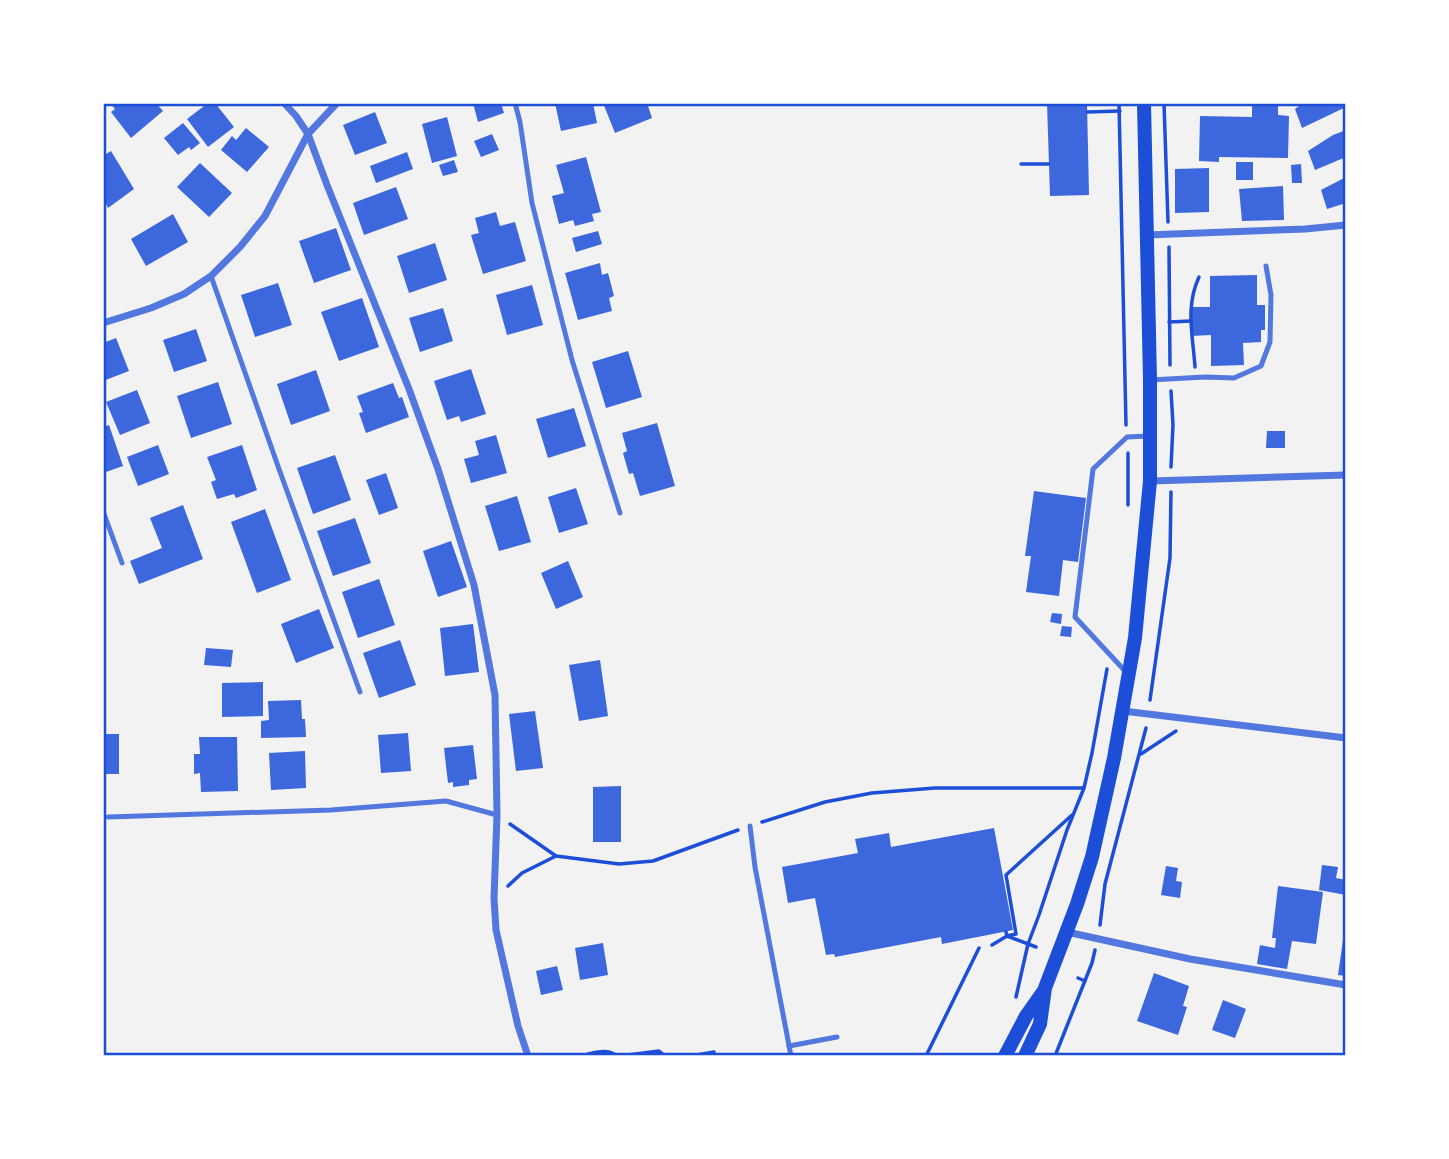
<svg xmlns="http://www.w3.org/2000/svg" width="1449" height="1159" viewBox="0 0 1449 1159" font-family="'IBM Plex Sans',sans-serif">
<rect width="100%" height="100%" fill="#f2f2f2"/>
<g fill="#3d67dc">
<path d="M110,103H156L163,111L131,138L111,112L115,109Z"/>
<path d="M208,103H215L234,127L208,147L187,119Z"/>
<path d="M473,103H501L504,113L478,122Z"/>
<path d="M555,103H593L597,123L561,131Z"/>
<path d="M603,103H647L652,118L615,133Z"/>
<path d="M1047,103H1087L1089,195L1050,196Z"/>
<path d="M1252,103H1278V115L1289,116L1288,158L1219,157V162L1199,161L1200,116L1252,117Z"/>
<path d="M1303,103H1346V107L1302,128L1295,109Z"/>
<path d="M375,112L387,143L355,155L343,125Z"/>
<path d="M447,117L457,156L432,163L422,124Z"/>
<path d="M183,123L200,143L191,150L189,147L178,155L164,138Z"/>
<path d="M246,128L269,147L247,172L221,150L232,136L236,140Z"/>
<path d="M1346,130V157L1315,170L1308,151L1333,135Z"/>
<path d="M492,134L499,150L481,157L474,141Z"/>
<path d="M111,151L134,189L108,208L103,198V156Z"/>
<path d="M407,152L413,169L376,183L370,166Z"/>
<path d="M586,157L601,212L592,214L594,221L575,226L573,220L559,224L552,196L564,193L556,165Z"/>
<path d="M454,160L458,172L443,176L439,165Z"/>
<rect x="1236" y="162" width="17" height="18"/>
<path d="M200,163L232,193L209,217L177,187Z"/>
<path d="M1301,164L1302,183H1292L1291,165Z"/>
<path d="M1209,168V212L1175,213V169Z"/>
<path d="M1346,177V203L1327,209L1321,190Z"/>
<path d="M1283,186L1284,220L1242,221L1239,189Z"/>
<path d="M396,187L408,219L364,235L353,203Z"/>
<path d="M496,212L500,226L515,222L526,261L483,274L471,235L479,233L475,218Z"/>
<path d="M173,214L188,242L146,266L131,239Z"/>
<path d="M336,228L351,270L314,283L299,241Z"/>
<path d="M598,231L602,244L576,252L572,238Z"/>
<path d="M435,243L447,280L409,293L397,256Z"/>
<path d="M600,263L602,275L608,273L614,296L609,298L612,311L578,320L565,273Z"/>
<path d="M1257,275V305H1265V330H1261V342L1243,343L1244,365L1211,366V335L1191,336V307H1210V276Z"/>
<path d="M278,283L292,325L255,337L241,295Z"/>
<path d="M532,285L543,325L507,335L496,295Z"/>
<path d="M362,298L379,347L339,361L321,312Z"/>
<path d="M443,308L453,341L420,352L409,318Z"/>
<path d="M196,329L207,361L174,372L163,340Z"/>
<path d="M116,338L129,371L103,381V343Z"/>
<path d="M628,351L642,397L606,408L592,362Z"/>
<path d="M471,369L486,414L461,422L459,416L447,420L434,381Z"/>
<path d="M316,370L330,411L291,425L277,384Z"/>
<path d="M218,382L232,424L191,438L177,396Z"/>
<path d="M393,383L399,398L402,397L409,417L366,433L359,413L363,412L357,396Z"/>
<path d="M137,390L150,423L120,435L106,402Z"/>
<path d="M574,408L586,446L548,458L536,419Z"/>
<path d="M657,423L675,486L640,496L633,473L629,474L623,453L627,451L622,433Z"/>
<path d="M109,425L123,466L103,473V427Z"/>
<path d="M1267,431H1285V448H1266Z"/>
<path d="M496,435L507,473L471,483L464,459L479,455L475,441Z"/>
<path d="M158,445L169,474L138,486L127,457Z"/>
<path d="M242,445L257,490L236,498L234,494L217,499L211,482L216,480L207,457Z"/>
<path d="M335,455L351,500L313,514L297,468Z"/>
<path d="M386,473L398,508L379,515L366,480Z"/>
<path d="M576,488L588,524L559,533L548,497Z"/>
<path d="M1034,491L1086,498L1078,562L1063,560L1059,596L1026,592L1031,556H1025Z"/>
<path d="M517,496L531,542L499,551L485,506Z"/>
<path d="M183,505L203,559L139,584L130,561L162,548L150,518Z"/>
<path d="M265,509L291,580L257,593L231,522Z"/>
<path d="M355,518L371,563L333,576L317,531Z"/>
<path d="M451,541L467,587L438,597L423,551Z"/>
<path d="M568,561L583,597L556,609L541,573Z"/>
<path d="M379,579L395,625L358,638L342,592Z"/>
<path d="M319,609L334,648L296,663L281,624Z"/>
<path d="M1052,613L1062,614L1061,624L1050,622Z"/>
<path d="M473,624L479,672L445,676L440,628Z"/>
<path d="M1062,626L1072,627L1071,637L1060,636Z"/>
<path d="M400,640L416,685L379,698L363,653Z"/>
<path d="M206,648L233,650L231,667L204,665Z"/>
<path d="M600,660L608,716L579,721L569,665Z"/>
<path d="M263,682V716L222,717V683Z"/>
<path d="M301,700L302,719H305L306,737L261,738V721L269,720L268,701Z"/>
<path d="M535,711L543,768L516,771L509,714Z"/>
<path d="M408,733L411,771L381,773L378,735Z"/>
<rect x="103" y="734" width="16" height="40"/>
<path d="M199,737H237L238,791L201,792L200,773L194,774V754H200Z"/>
<path d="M473,745L477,779L469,780V785L453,787V782L448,783L444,748Z"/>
<path d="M305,751L306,788L271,790L269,753Z"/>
<path d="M621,786V842H593V787Z"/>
<path d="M994,828L1013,930L942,944L941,937L835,957L834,954L826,955L815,898L788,903L782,867L858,853L855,839L889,833L891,847Z"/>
<path d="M1322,865L1338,867L1336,878L1346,880V895L1319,890Z"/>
<path d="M1166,866L1178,868L1176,881L1182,882L1180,898L1161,895Z"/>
<path d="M1278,886L1323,892L1316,944L1292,941L1287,969L1257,964L1260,945L1275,948L1276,938H1272Z"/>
<path d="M1343,940L1346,941V976L1338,975Z"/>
<path d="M603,943L608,975L580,980L575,948Z"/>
<path d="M557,966L563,990L541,995L536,971Z"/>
<path d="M1154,973L1189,986L1183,1006L1187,1007L1178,1035L1137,1021Z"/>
<path d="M1223,1000L1246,1009L1235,1038L1212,1030Z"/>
</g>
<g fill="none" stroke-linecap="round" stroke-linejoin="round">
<g stroke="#1d4ed8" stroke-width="3.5">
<path d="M1119,103L1126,425"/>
<path d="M1164,103L1168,222"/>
<path d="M1087,112L1120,111"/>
<path d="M1021,164H1049"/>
<path d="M1169,247L1170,365"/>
<path d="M1169,322L1191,321"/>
<path d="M1195,367C1193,336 1185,307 1199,277"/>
<path d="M1171,391L1173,425L1171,467"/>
<path d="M1128,505V453"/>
<path d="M1150,700L1170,558L1171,492"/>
<path d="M1141,754L1176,731"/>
<path d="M762,822L825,802L872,793L935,788H1083"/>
<path d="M510,824L556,856L619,864L653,861L738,830"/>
<path d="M508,886L522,873L556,856"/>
<path d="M1100,925L1105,884L1146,728"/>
<path d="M1006,932L1007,936L1016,934L1006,875L1072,815"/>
<path d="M992,945L1007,936L1036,947"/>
<path d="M1078,978L1085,981"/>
<path d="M1016,997L1028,944L1039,915L1067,830L1084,788L1092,753L1107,669"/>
<path d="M588,1056V1054C598,1052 608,1049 617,1056"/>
<path d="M620,1056L659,1051L664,1055"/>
<path d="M691,1056L714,1052V1056"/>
<path d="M926,1056L979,948"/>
<path d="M1055,1056L1092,963L1095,950"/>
</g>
<g stroke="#5277de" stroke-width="5">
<path d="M515,103L520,122L532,203L572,360L620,513"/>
<path d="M211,276L279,469L360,692"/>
<path d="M1150,380L1205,377L1234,378L1261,366L1270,342L1271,295L1266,266"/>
<path d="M103,511L122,563"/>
<path d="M1126,672L1075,617L1093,469L1127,437L1148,436"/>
<path d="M108,817L331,810L446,801L497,815"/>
<path d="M750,826L755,867L791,1056"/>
<path d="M789,1046L837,1037"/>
</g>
<g stroke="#5277de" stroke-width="7">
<path d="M284,103L296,116L308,134L327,185L409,389L438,469L474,585L495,695L497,815L494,898L496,930L518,1026L528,1056"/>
<path d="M1147,235L1305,229L1346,225"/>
<path d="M103,323L151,308L184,294L211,276L240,247L265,216L308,134L337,103"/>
<path d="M1151,481L1346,475"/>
<path d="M1123,711L1346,738"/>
<path d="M1067,932L1190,959L1346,985"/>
</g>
<g stroke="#1d4ed8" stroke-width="14">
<path d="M1005,1056L1026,1016L1043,992"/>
<path d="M1025,1056L1040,1024L1045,988L1077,904L1092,857L1114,758L1135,638L1150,481V380L1144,103"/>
</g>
</g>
<rect width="1449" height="1159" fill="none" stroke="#ffffff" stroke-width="210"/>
<rect x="105" y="105" width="1239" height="949" fill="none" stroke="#1d4ed8" stroke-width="2.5"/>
</svg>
